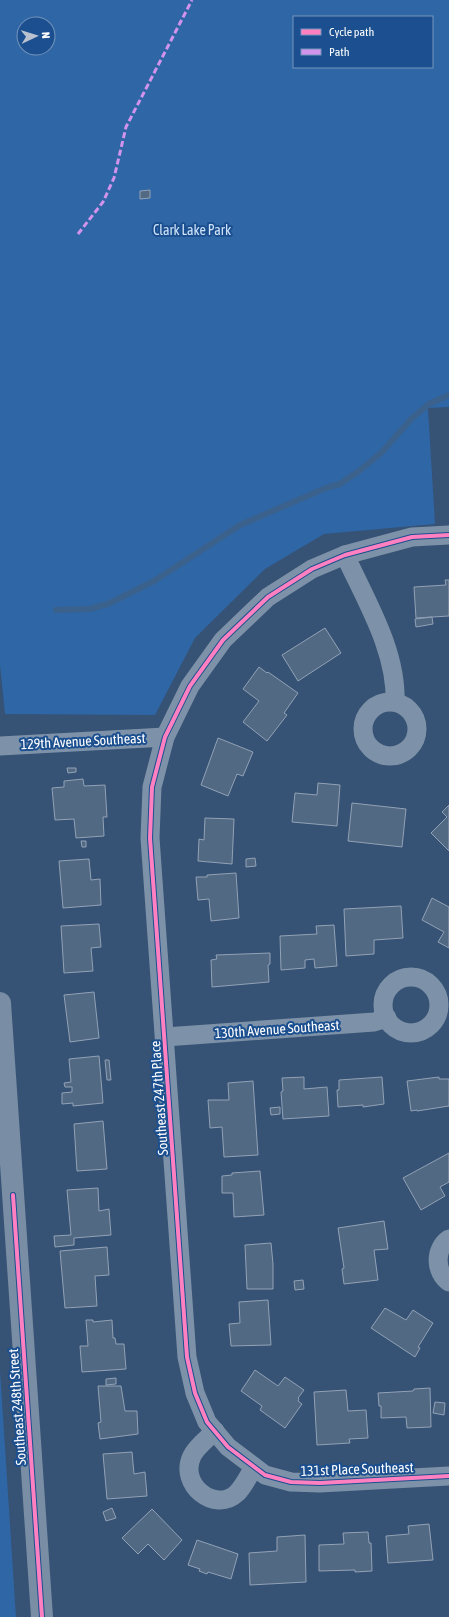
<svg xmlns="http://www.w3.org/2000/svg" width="449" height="1617" viewBox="0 0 449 1617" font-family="'Asap Condensed',sans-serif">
<rect width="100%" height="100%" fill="#365274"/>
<g fill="#2f66a5" fill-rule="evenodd">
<path d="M0,0H449V407L428,408L435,524L324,534L265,569L195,638L155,715L5,714L0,665ZM294,17H432V67H294ZM24,24H48V48H24Z"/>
<path d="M0,1370L16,1617H0Z"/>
</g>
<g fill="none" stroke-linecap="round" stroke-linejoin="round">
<path stroke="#3b618d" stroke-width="6" d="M56,610L89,609L108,604L154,581L240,525L326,488L340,484L359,471L382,452L412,418L429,404L449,395"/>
</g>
<g fill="#526984" stroke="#92a2b6">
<path d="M150,190V198L140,199V191Z"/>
<path d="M445,580H449V616L416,618L414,587L446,585Z"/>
<path d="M432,617L433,624L416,627L415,619Z"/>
<path d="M325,628L341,653L298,681L282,655Z"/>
<path d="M259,667L267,673L268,672L298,693L284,713L287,715L267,741L243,722L259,701L243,689Z"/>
<path d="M218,738L253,752L243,776L237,774L228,796L201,785Z"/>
<path d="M67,768H76V772L68,773Z"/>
<path d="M83,779L84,786L105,785L107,817H103L104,836L76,838L74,819L55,820L52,788L64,787V781Z"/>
<path d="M318,783L340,785L337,826L292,822L295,793L317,795Z"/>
<path d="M352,803L406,809L402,847L348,841Z"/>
<path d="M449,805V851L431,833L447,817L442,812Z"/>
<path d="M205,818L234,819L232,864L198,861L199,839L204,840Z"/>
<path d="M81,841H86V847H82Z"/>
<path d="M255,858L256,866L246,867V859Z"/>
<path d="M89,859L91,880L100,879L101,905L63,908L59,861Z"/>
<path d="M236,873L239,918L211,921L209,899L198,900L196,877H207V875Z"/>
<path d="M432,898L449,907V948L438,942L444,932L422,920Z"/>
<path d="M401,906L403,938L374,940V954L346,956L344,909Z"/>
<path d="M99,924L101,947L91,948L93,971L64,973L61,926Z"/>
<path d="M334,925L337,966L315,968L314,959L305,960V968L281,970L280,936L317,934L316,926Z"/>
<path d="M270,953V964L268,965L269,982L212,987L211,960L217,959L216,955Z"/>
<path d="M94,992L99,1038L70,1042L64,995Z"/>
<path d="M99,1056L103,1103L73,1106V1103L62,1104V1093L72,1092V1087H65L64,1083L71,1082L69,1059Z"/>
<path d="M105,1060H109L111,1080H107Z"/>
<path d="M304,1077V1089L327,1087L329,1116L283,1119L281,1092L283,1091L282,1078Z"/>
<path d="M382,1077L384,1104L363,1107V1105L338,1107L337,1090H339V1080Z"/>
<path d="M439,1077V1079H449V1106L417,1111V1110L411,1111L407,1081Z"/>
<path d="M253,1081L258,1155L224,1157L222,1127L210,1128L208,1100H229L228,1083Z"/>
<path d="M280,1107V1114L271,1115L270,1108Z"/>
<path d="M103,1121L107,1169L77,1171L74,1124Z"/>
<path d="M449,1153V1182L440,1187L445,1196L421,1210L403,1178Z"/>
<path d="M260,1171L264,1215L234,1217L233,1193H222V1176L232,1175V1173Z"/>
<path d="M98,1188L99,1211L109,1209L111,1235L74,1238V1245L55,1247L54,1236L71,1235L67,1190Z"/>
<path d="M384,1221L388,1249L374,1250L378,1280L344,1284L342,1269L344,1268L338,1228Z"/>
<path d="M271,1243L273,1264V1289H247L245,1245Z"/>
<path d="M107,1247L109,1275L95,1276L97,1306L65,1308L60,1251Z"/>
<path d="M303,1280L304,1289L295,1290L294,1281Z"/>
<path d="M268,1300L271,1345L231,1346L229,1324L240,1323L239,1302Z"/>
<path d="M385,1308L406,1320L413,1310L433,1323L418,1347L420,1348L415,1357L371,1328Z"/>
<path d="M86,1320H93V1322L112,1320L113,1338H115L116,1344H124L126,1369L82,1372L80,1346H88Z"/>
<path d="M255,1370L278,1386L285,1377L304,1390L298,1398L299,1399L298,1401L302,1404L285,1428L260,1410L262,1406L241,1391Z"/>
<path d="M116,1378V1384L106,1385V1379Z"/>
<path d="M98,1386H121L125,1411H137L138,1434L100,1439L98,1423L101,1422Z"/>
<path d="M430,1388L431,1427L407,1428L406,1417L381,1418V1406H379L378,1393L413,1391L414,1389Z"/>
<path d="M346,1390L348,1411L366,1410L368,1438L349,1439L350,1443L317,1445L314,1392Z"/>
<path d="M435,1402L445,1403L444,1415L433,1413Z"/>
<path d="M132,1452L134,1474L145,1472L147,1496L107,1499L103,1454Z"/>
<path d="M112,1508L116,1518L106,1521L103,1512Z"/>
<path d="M152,1509L182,1540L164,1560L148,1544L138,1554L122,1538Z"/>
<path d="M429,1524L433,1560L388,1563L386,1536L409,1534L408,1526Z"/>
<path d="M368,1532L369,1543H371L372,1571L355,1572V1570L319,1571V1545L344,1544L343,1533Z"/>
<path d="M305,1535L306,1582L250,1585L249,1553L277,1551V1537Z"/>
<path d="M197,1540L238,1554L231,1579L208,1572L207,1574L199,1571L200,1569L188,1565Z"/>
</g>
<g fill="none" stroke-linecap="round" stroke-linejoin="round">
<g stroke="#7d92a8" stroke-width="19">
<path d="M449,535L412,537L345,555L312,569L268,597L223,640L190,686L165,737L152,787L150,838L187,1357L195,1393L207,1422L228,1447L265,1475L291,1482L320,1483L449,1476"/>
<path d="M345,555C366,601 397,651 395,702"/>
<circle cx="390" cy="729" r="27"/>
<path d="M0,746L165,737"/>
<circle cx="411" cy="1005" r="28"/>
<path d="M165,1037L374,1022L387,1018"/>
<path d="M449,1239C434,1249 435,1272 449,1282"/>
<path d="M215,1431C207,1439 196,1447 192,1456C178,1484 215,1514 237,1493C244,1486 249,1475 254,1467"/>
</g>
<path stroke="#798da4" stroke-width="22" d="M0,1003L42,1617"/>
<path stroke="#d193ec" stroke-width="3" stroke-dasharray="6 3" stroke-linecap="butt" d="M78,234L103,202L114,178L126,127L192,0"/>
<defs>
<g id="cycleway">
<path d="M449,535L412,537L345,555L312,569L268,597L223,640L190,686L165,737L152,787L150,838L187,1357L195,1393L207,1422L228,1447L265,1475L291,1482L320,1483L449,1476"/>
<path d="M13,1195L42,1617"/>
</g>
</defs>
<use href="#cycleway" stroke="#1b4f8f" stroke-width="6"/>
<use href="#cycleway" stroke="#ff80c0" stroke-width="4"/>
</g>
<g text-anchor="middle" stroke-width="4" stroke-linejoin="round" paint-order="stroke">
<g font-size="14" fill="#cfe3fa" stroke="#1b4f8f">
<text x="192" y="235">Clark Lake Park</text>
</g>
<g font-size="14" fill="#fff" stroke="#1b4f8f">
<text transform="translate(83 741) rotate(-3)" y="5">129th Avenue Southeast</text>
<text transform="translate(277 1029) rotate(-4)" y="5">130th Avenue Southeast</text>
<text transform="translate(159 1098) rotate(-94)" y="5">Southeast 247th Place</text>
<text transform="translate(17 1407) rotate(-94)" y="5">Southeast 248th Street</text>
<text transform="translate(357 1469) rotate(-2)" y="5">131st Place Southeast</text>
</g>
</g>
<rect x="293" y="16" width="140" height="52" fill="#1b4f8f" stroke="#7695bc"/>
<rect x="301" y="29" width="20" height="6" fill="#ff80c0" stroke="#7695bc"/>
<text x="329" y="36" font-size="12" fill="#ffffff">Cycle path</text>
<rect x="301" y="49" width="20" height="6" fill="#d193ec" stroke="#7695bc"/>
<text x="329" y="56" font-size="12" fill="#ffffff">Path</text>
<g transform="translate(36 36) rotate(86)"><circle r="19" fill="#1b4f8f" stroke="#7695bc"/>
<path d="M0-3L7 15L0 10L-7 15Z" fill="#b9c2ce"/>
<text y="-6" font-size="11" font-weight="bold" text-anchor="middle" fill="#ffffff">N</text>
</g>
</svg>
